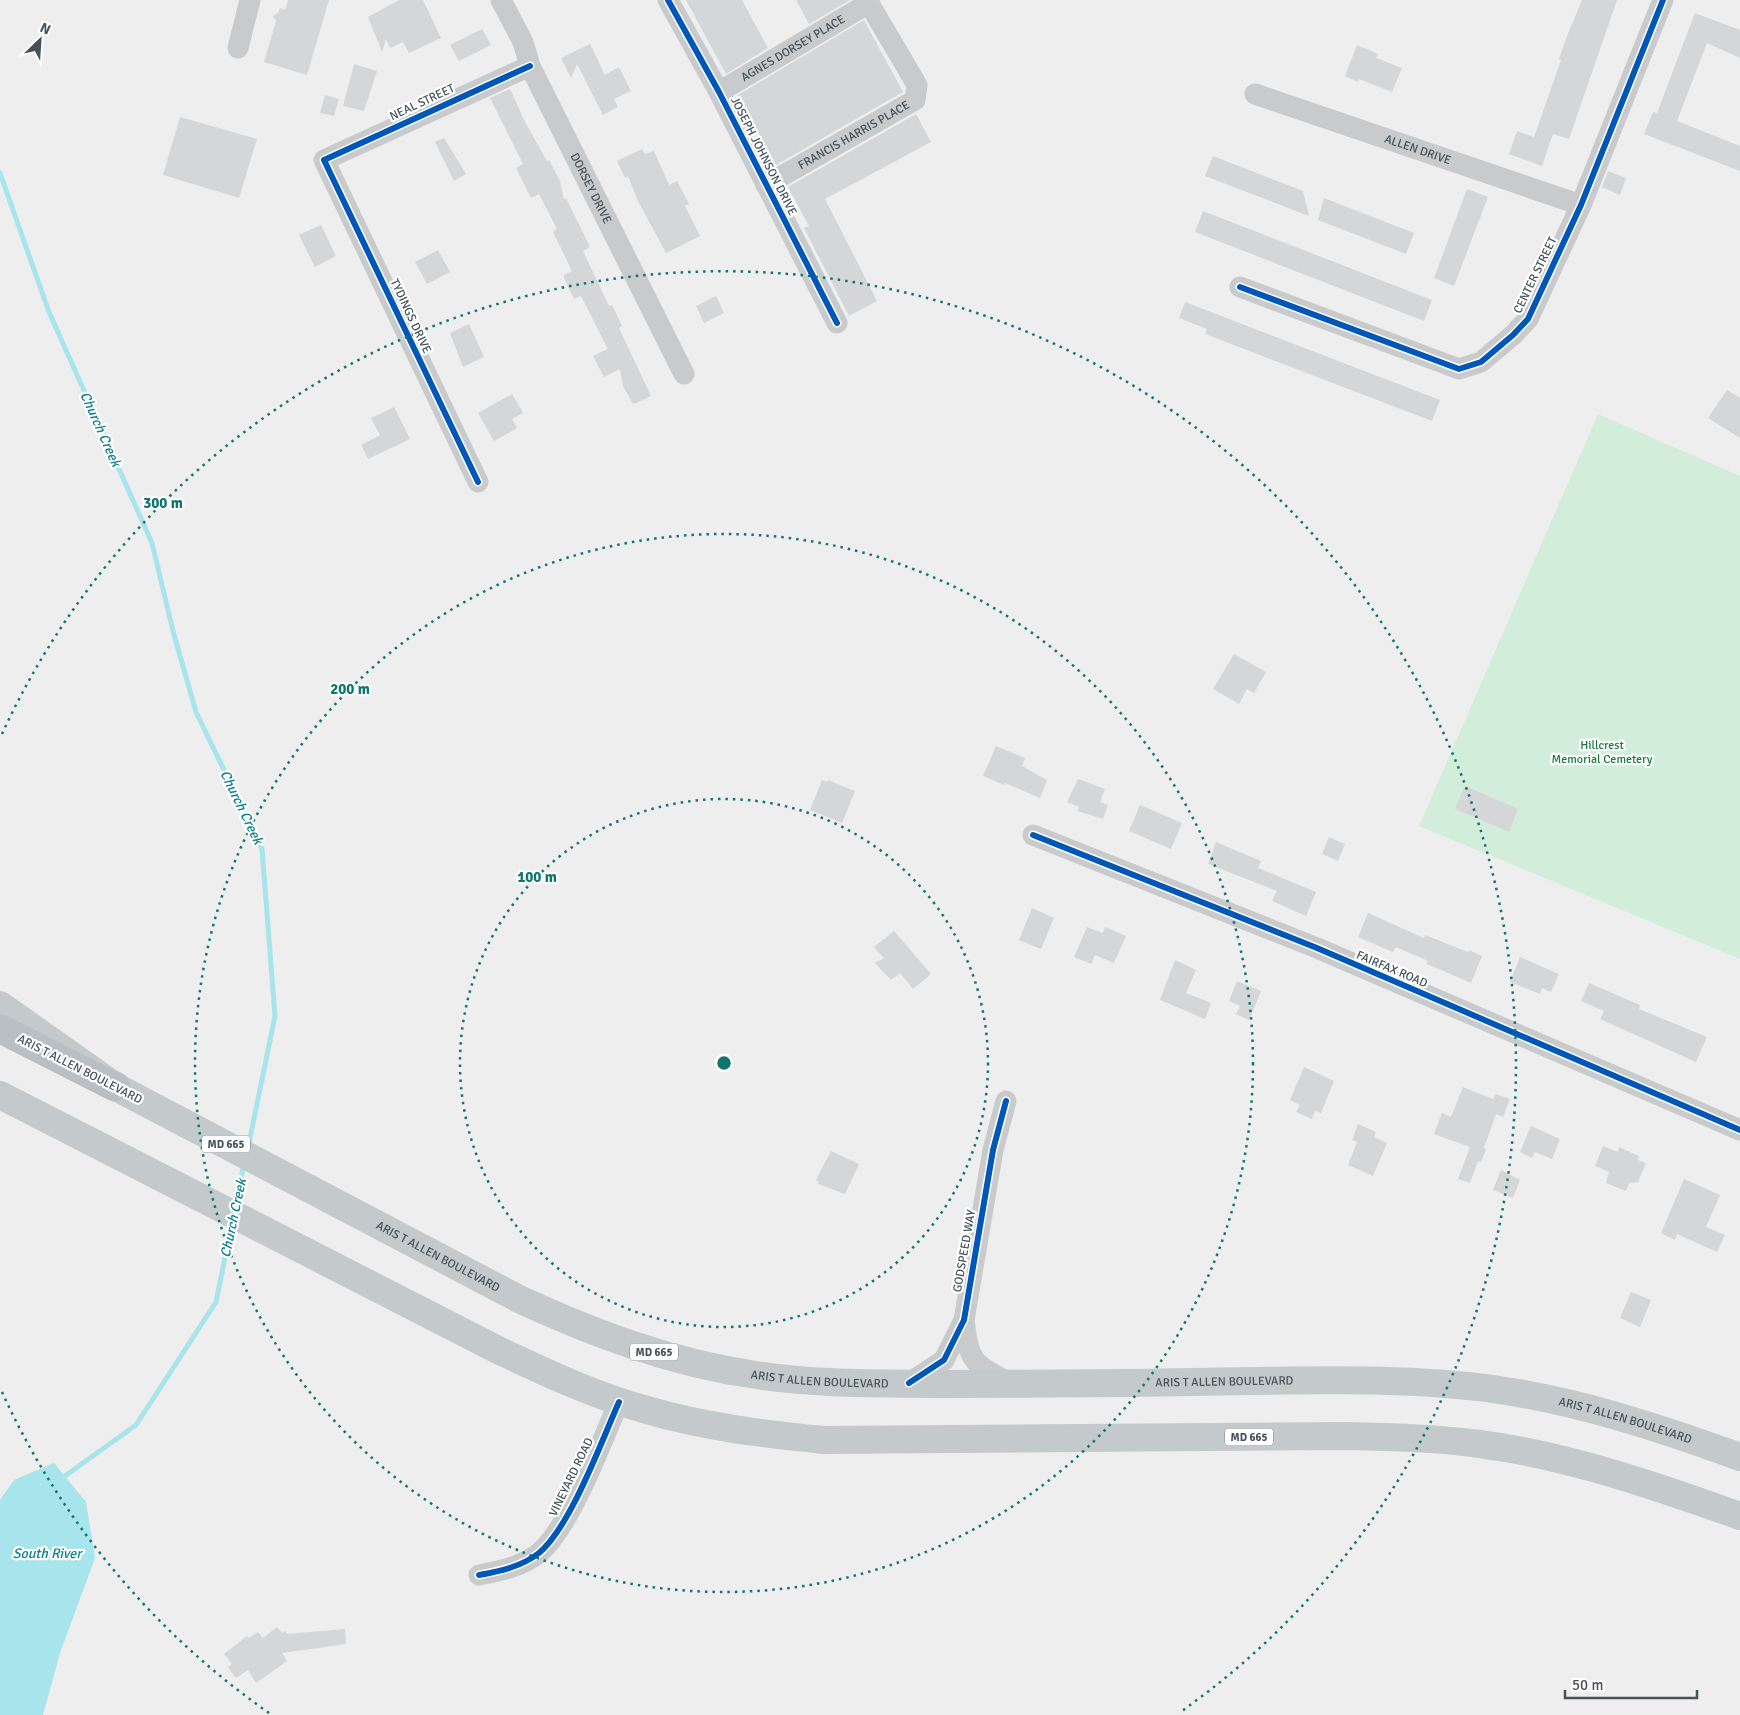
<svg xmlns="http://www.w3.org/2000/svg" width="1740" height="1715" viewBox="0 0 1740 1715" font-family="Signika,sans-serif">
<rect width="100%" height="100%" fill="#efeeee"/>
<path fill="#d2eeda" d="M1598,414L1740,476V959L1419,826Z"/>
<path fill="#a7e4eb" d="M54,1463L86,1502L95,1558L60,1653L43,1715H0V1500L14,1480Z"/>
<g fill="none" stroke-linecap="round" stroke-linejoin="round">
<g stroke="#a7e4eb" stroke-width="5">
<path d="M0,173L49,312L152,543L173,631L196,712L262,849L275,1016L248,1148"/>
<path d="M235,1207L244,1164"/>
<path d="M65,1476L136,1425L216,1302L232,1223"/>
</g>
</g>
<g fill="#d5d6d7">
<path d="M288,0H329L307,75L264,62L276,21L273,16L278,13L280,8L285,10Z"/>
<path d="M399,0H423L441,38L409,53L403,42L390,48L386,39L382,52L368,17Z"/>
<path d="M686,0H742L768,48L726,74Z"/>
<path d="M796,0H850L809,24Z"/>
<path d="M1582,0H1617L1569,139L1553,134L1542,166L1509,154L1517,131L1534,137L1561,60L1559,59L1567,36Z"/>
<path d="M1695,13L1740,30V58L1707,43L1677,121L1740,146V171L1644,134L1653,112L1657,113Z"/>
<path d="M864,20L903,92L776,165L738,95Z"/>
<path d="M482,29L491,45L459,61L450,45Z"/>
<path d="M590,44L605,75L619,67L631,91L614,99L618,107L603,115L577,64L571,78L561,58Z"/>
<path d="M1357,45L1378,54L1376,58L1402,68L1392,92L1359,79L1358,82L1345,76Z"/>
<path d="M354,64L377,71L364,111L343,106Z"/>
<path d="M510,89L525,122L547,161L549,160L560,181L564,200L566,198L590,247L583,251L609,306L612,305L622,326L619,328L651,396L636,403L633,404L623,386L620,369L604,377L593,356L608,349L581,296L574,299L564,278V275L572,271L553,232L557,229L539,194L531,198L516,168L523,164L490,98Z"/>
<path d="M325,95L339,99L334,116L320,113Z"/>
<path d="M916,114L931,142L825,199L877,301L849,316L804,228L809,226L788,187Z"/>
<path d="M180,117L257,139L239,198L163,175Z"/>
<path d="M444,138L466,174L454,181L435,142Z"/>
<path d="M642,149L645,154L654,151L669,185L677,181L689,204L685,206L700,236L666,253L638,201L628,176L625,178L617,161Z"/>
<path d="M1213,156L1303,191L1309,216L1205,176Z"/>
<path d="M1608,171L1626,178L1620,195L1602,187Z"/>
<path d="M1467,189L1488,197L1454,286L1434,278Z"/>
<path d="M1324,198L1414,233L1406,254L1318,220Z"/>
<path d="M1203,211L1432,300L1424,321L1195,232Z"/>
<path d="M321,225L336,256L315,267L299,235Z"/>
<path d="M438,250L450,272L427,284L415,262Z"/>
<path d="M716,296L724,313L704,323L696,306Z"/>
<path d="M1185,302L1440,400L1432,421L1205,334L1207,329L1179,318Z"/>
<path d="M469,324L484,357L463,367L450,333Z"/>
<path d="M1727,390L1740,398V438L1708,418Z"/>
<path d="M512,394L523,413L512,419L517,428L494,441L478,413Z"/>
<path d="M394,407L410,439L368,459L361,445L380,435L371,418Z"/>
<path d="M1234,654L1266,672L1254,693L1247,689L1239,704L1213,689Z"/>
<path d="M996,746L1025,758L1022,766L1047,780L1040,798L1005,783L1004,785L983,776Z"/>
<path d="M1078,779L1105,789L1100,802L1108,805L1103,819L1077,811L1079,807L1067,802Z"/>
<path d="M822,780L827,782L828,780L855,791L842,823L810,810Z"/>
<path d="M1465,786L1518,809L1509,832L1455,809Z"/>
<path d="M1140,805L1182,823L1171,849L1129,831Z"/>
<path d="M1329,837L1345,844L1338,861L1322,854Z"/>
<path d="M1216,842L1261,861L1258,868L1316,892L1306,916L1272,901L1277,891L1208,864Z"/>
<path d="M1032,908L1054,918L1041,949L1019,940Z"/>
<path d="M1368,913L1424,938L1425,935L1468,952L1469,950L1482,956L1471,983L1427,964L1428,961L1396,947L1393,952L1358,937Z"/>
<path d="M1087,927L1103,933L1105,927L1126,936L1114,963L1095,955L1091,964L1074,957Z"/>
<path d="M894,931L931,974L913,989L900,973L891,980L875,963L884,958L874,947Z"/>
<path d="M1520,957L1559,974L1551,992L1542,988L1540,994L1510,982Z"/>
<path d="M1175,960L1196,970L1186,993L1211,1003L1205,1019L1160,1000Z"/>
<path d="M1237,981L1261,991L1249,1020L1236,1014L1240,1006L1229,1001Z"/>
<path d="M1589,983L1640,1005L1639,1009L1707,1037L1696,1062L1600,1019L1604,1011L1581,1001Z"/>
<path d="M1304,1067L1334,1081L1321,1113L1315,1111L1312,1119L1296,1112L1300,1105L1290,1100Z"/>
<path d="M1463,1087L1493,1099L1496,1094L1510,1099L1503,1117L1496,1114L1484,1148L1486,1149L1481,1162L1478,1161L1470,1183L1458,1179L1470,1147L1434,1134L1442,1113L1451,1117Z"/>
<path d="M1358,1124L1376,1132L1374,1137L1387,1143L1373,1176L1348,1165L1357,1142L1352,1140Z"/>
<path d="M1531,1126L1560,1139L1552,1159L1535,1152L1532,1158L1520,1152Z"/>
<path d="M1603,1146L1618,1152L1619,1147L1639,1156L1638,1160L1646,1163L1638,1182L1629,1183L1626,1191L1606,1183L1609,1172L1595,1166Z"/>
<path d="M831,1151L859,1164L845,1194L818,1184L819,1182L816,1180Z"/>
<path d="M1501,1170L1520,1180L1513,1198L1493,1190Z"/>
<path d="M1684,1179L1720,1195L1706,1227L1725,1235L1717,1252L1677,1234L1675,1240L1661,1233Z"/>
<path d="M1631,1292L1651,1300L1640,1327L1620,1318Z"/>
<path d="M277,1627L282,1633L285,1631L287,1634L345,1629L346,1644L282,1653L287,1661L256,1683L248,1670L236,1678L228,1667L232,1664L224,1654L247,1636L249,1638L258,1632L263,1638Z"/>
</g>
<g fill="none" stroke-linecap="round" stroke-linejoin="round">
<defs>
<path id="highway" d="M0,1028L116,1087"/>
</defs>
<use href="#highway" stroke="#b3b9bd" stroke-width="30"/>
<g stroke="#c8cacc" stroke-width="21">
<path id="s1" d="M501,0L523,42L530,66L684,374"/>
<path d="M668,0L719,92L837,323"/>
<path d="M238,48L250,0"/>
<path id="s2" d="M719,92L869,3"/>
<path id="s3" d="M1255,94L1581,205"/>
<path id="s4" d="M766,185L915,100L917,85L867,0"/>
<path d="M1240,287L1459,369L1481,362L1513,335L1528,319L1581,205L1663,0"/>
<path d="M478,482L324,160L530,66"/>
<path d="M1033,835L1317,948L1740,1130"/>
<path d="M964,1320C969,1362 973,1364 1010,1383"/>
<path d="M909,1383L944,1360L964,1320L993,1150L1006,1101"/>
<path d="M479,1575C500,1571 521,1567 539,1553C571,1526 601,1442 619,1402"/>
</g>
<g stroke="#c4c9cb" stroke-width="28">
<path id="s5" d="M0,1005L116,1087L519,1299C595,1334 672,1363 756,1375C820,1385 885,1383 949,1384C1049,1384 1149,1383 1250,1381C1331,1380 1413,1378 1493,1389C1578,1401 1660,1428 1740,1457"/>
<path d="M0,1095L498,1350C547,1373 595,1396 647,1410C705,1427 764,1434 824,1440L1344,1436C1390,1437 1435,1438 1480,1444C1569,1456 1656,1486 1740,1516"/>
</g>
<use href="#highway" stroke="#b9bfc3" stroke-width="28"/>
<defs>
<g id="cycleway">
<path d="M668,0L719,92L837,323"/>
<path d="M1240,287L1459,369L1481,362L1513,335L1528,319L1581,205L1663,0"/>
<path d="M478,482L324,160L530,66"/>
<path d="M1033,835L1317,948L1740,1130"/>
<path d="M909,1383L944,1360L964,1320L993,1150L1006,1101"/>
<path d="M479,1575C500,1571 521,1567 539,1553C571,1526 601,1442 619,1402"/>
</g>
</defs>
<use href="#cycleway" stroke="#fff" stroke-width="9"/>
<use href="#cycleway" stroke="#0057b8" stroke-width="6"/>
</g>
<g fill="none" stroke="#0f766e" stroke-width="2.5" stroke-dasharray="2.5 5">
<circle cx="724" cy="1063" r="264"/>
<circle cx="724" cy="1063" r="529"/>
<path d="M269 1713A793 793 0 0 1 2 1392M2 734A793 793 0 1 1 1179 1713"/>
</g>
<g text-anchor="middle" stroke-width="4.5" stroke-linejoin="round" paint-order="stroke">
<g fill="#fff" stroke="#7d868c" stroke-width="1">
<rect x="202" y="1135.5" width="48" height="17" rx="4"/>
<rect x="630" y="1343.5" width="48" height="17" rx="4"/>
<rect x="1225" y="1428.5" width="48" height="17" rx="4"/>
</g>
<g font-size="11" font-weight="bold" fill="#45525a">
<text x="226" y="1148">MD 665</text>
<text x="654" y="1356">MD 665</text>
<text x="1249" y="1441">MD 665</text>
</g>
<g font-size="12" fill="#45525a" stroke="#fff">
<text dy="4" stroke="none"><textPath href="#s2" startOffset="86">AGNES DORSEY PLACE</textPath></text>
<text transform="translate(422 102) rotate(-25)" y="4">NEAL STREET</text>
<text dy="4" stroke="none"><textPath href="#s4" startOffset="101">FRANCIS HARRIS PLACE</textPath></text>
<text dy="4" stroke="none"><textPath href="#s3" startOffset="172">ALLEN DRIVE</textPath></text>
<text transform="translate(764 156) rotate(63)" y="4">JOSEPH JOHNSON DRIVE</text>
<text dy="4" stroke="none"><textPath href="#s1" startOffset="209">DORSEY DRIVE</textPath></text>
<text transform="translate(1535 275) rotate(-64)" y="4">CENTER STREET</text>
<text transform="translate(411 316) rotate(65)" y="4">TYDINGS DRIVE</text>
<text transform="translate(1392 969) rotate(23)" y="4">FAIRFAX ROAD</text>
<text transform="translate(80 1069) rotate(27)" y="4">ARIS T ALLEN BOULEVARD</text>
<text transform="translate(964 1251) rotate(-80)" y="4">GODSPEED WAY</text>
<text dy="4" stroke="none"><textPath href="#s5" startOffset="506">ARIS T ALLEN BOULEVARD</textPath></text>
<text dy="4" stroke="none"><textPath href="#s5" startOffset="911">ARIS T ALLEN BOULEVARD</textPath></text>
<text dy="4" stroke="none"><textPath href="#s5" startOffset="1316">ARIS T ALLEN BOULEVARD</textPath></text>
<text dy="4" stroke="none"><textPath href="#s5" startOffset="1721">ARIS T ALLEN BOULEVARD</textPath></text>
<text transform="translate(571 1477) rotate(-64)" y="4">VINEYARD ROAD</text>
</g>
<g font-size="12" fill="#187a3e" stroke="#fff">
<text x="1602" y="749">Hillcrest<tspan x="1602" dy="14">Memorial Cemetery</tspan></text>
</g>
<g font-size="14" font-style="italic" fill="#0e818e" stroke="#fff">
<text transform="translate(101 429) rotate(66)" y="5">Church Creek</text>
<text transform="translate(242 807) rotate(64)" y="5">Church Creek</text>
<text transform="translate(233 1218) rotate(-78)" y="5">Church Creek</text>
<text x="47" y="1558">South River</text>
</g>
</g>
<circle cx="724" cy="1063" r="8" fill="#0f766e" stroke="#fff" stroke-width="2.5"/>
<g font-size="15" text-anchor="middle" font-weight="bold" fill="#0f766e" stroke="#fff" stroke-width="4.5" stroke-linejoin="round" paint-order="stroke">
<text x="163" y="508">300 m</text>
<text x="350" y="694">200 m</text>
<text x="537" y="882">100 m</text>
</g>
<g transform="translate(40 40) rotate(25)" stroke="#ffffff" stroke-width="4" paint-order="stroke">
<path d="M0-4L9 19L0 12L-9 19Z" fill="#45525a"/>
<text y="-8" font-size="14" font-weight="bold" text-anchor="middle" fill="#45525a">N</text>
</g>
<path d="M1565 1690v8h132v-8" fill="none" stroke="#45525a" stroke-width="2.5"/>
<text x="1572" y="1690" font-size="15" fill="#45525a" stroke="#ffffff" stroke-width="4" paint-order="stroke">50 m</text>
</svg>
